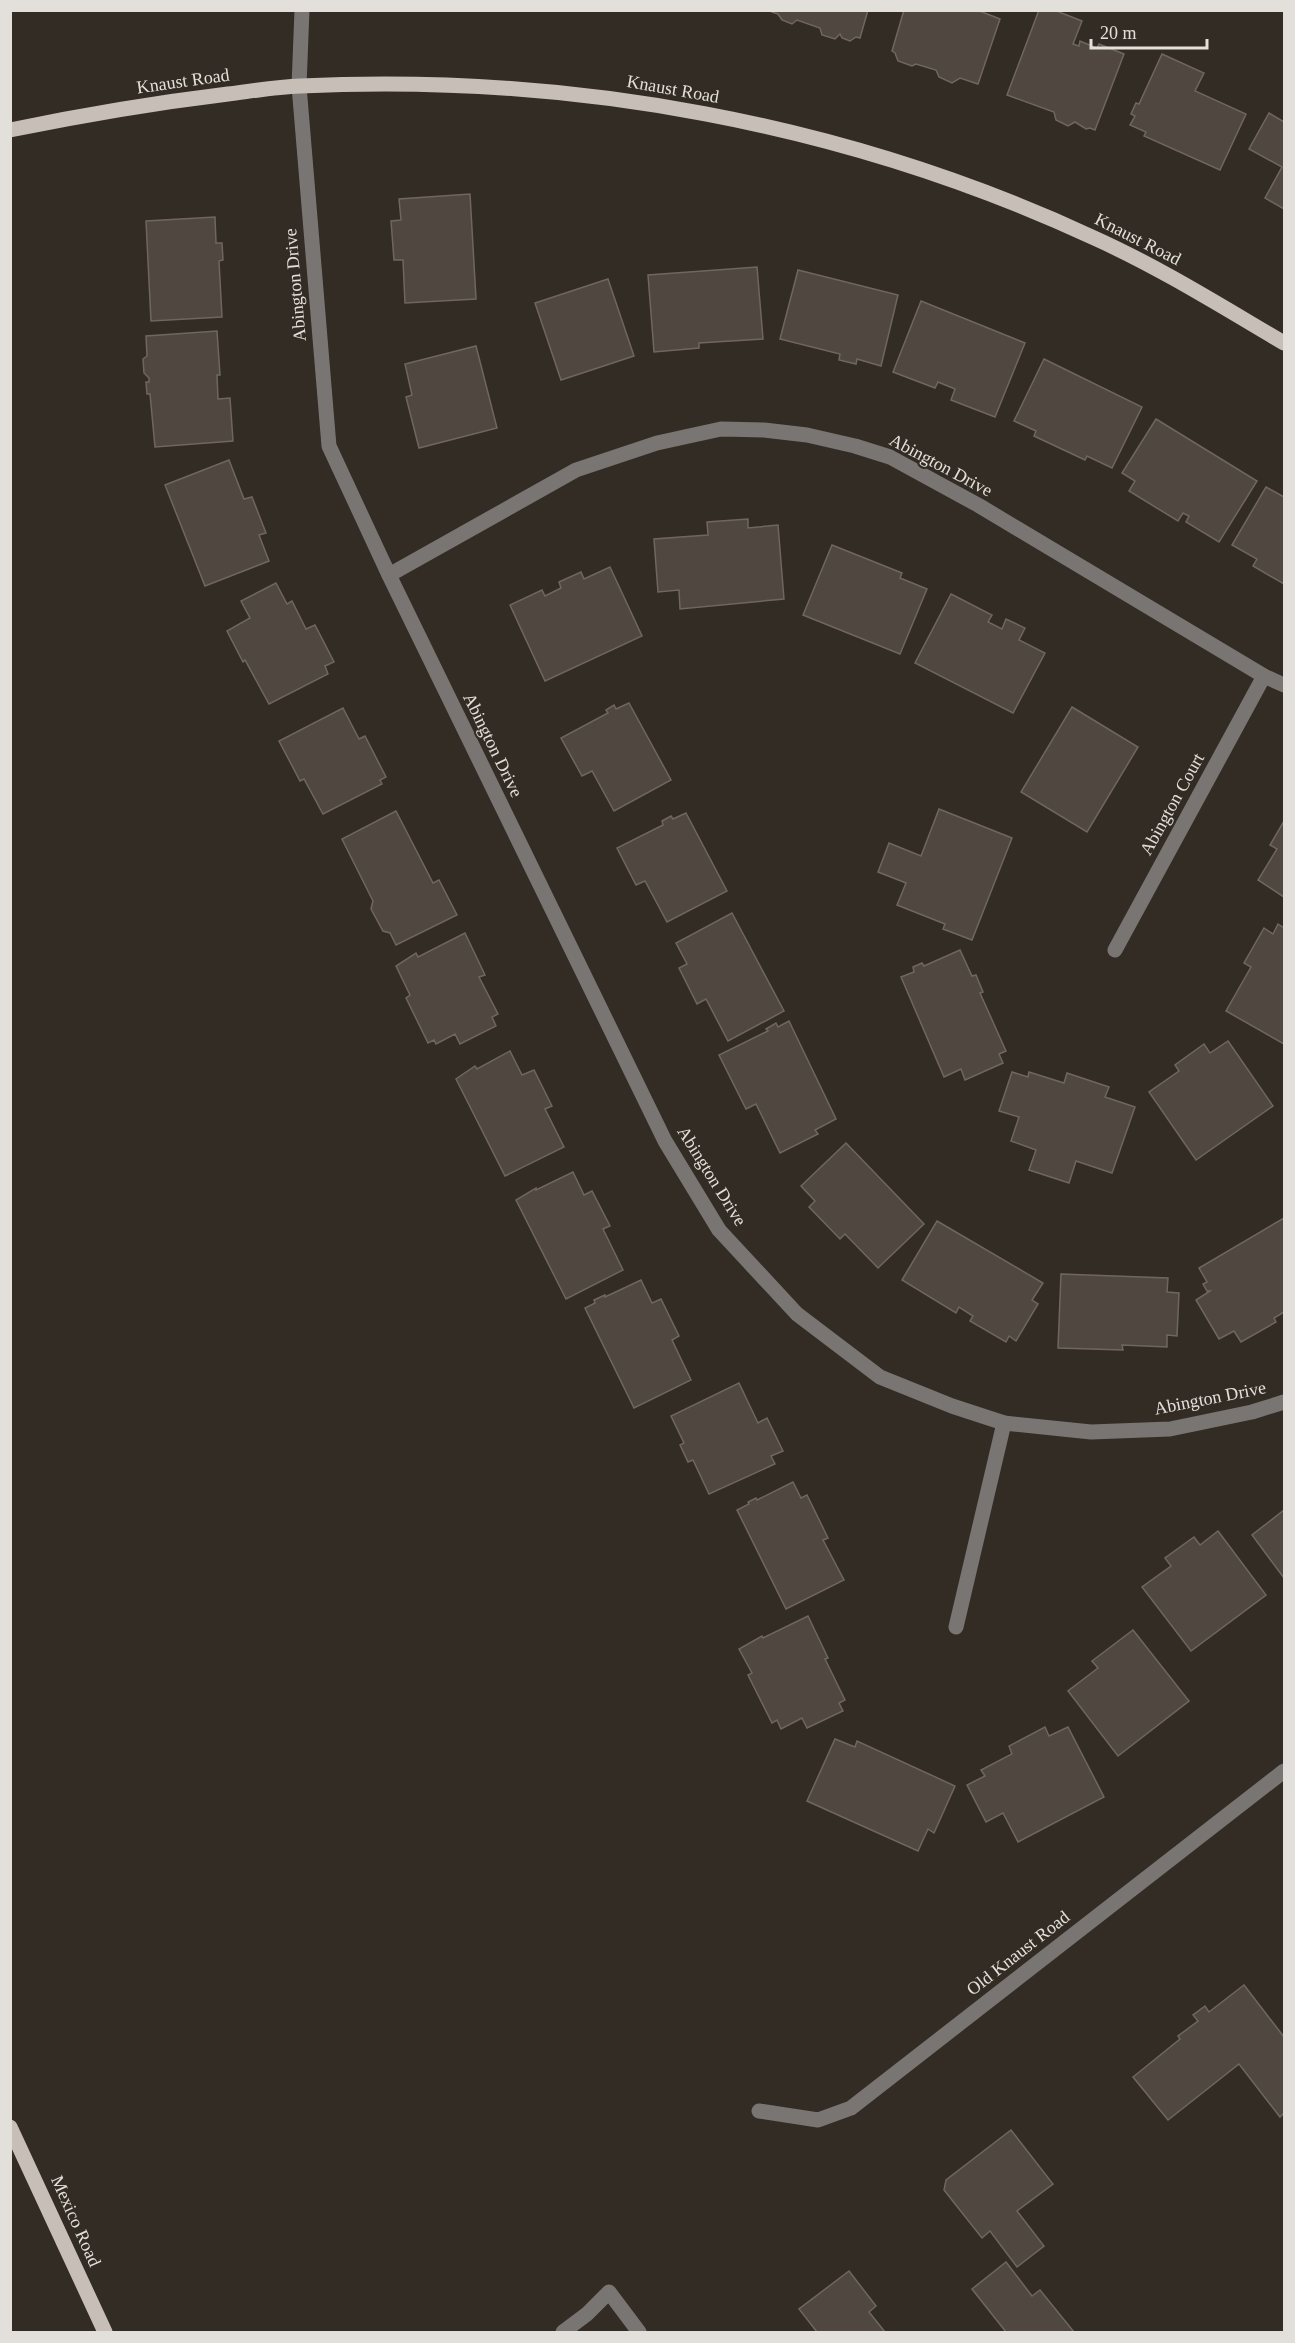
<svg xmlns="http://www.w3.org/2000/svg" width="1295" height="2343" viewBox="0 0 1295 2343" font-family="Georgia,serif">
<rect width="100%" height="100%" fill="#332c25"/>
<g fill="#4f4740" stroke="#6f675f" stroke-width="1.5">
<path d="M773,10H868L860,38L856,37L850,41L842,38L840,34L835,39L822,35L820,28L797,20L792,24L782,20L778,14L772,12Z"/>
<path d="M904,10H977L1000,19L978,84L960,78L952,83L939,77L936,70L916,64L912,66L898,61L895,53L892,51Z"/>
<path d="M1039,10H1054L1082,21L1073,44L1079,46L1080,41L1097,48L1099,44L1124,54L1095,130L1090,128L1086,129L1075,122L1068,126L1056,120L1054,112L1007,95Z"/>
<path d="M1162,54L1204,73L1195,91L1246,114L1220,170L1144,136L1146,132L1130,125L1135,116L1131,114L1136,103L1139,104Z"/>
<path d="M1269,113L1284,122V209L1265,198L1282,167L1249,149Z"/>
<path d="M470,194L476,299L405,303L403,260H394L391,221L401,220L399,199Z"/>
<path d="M215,217L216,243H222L223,260L219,261L222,317L151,321L146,221Z"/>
<path d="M757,267L763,339L699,343V348L654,352L648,275Z"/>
<path d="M798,270L898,295L881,366L857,359L856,364L839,360L840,354L780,339Z"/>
<path d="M608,279L634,356L561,380L535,303Z"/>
<path d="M921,301L1025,343L995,417L951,400L955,389L938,382L935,388L893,372Z"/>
<path d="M217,331L220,375H217L218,399L230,398L233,441L155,447L150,394H147L146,382H149V378L144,373L143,359L147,356L146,336Z"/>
<path d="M476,346L497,428L419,448L406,397L412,395L405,364Z"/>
<path d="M1044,359L1142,407L1112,468L1087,456L1085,460L1034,436L1036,431L1014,421Z"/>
<path d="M1156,419L1257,481L1219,542L1186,522L1189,516L1183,513L1178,521L1129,491L1135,481L1122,473Z"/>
<path d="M229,460L244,499L252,497L266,533L259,535L269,561L205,586L165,485Z"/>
<path d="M1266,487L1284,497V584L1253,566L1257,559L1232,545Z"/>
<path d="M748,519V528L778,525L784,599L680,609L679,590L658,592L654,539L708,535L707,522Z"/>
<path d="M832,545L902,573L900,578L927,589L900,654L803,615Z"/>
<path d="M610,567L642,636L545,681L510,605L542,590L545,596L561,588L559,582L581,572L584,579Z"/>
<path d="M276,583L287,604L292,601L306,629L315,625L334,662L325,666L328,674L269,704L245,660L243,662L227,631L250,618L241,601Z"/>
<path d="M951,594L992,615L988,622L1002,629L1006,619L1025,628L1019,640L1045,653L1013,713L915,663Z"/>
<path d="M629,703L671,780L614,811L592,771L582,776L561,738L608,713L606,710L614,705L616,709Z"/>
<path d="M1072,707L1138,747L1087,832L1021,792Z"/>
<path d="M343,708L359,739L365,736L386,777L380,780L382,784L323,814L304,779L300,781L279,741Z"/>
<path d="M939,809L1012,838L972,940L943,929L945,924L897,905L906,883L878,872L889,843L921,856Z"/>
<path d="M396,811L433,883L439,880L457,915L396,945L390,933L383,931L371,909L373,901L342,839Z"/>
<path d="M686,813L727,891L667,922L645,881L636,885L617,848L663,825L662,821L671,816L673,819Z"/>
<path d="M1284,821V897L1258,880L1277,849L1270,845Z"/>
<path d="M732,913L784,1011L728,1041L706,999L697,1004L679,968L687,964L676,943Z"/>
<path d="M1278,924L1284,928V1044L1226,1011L1251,967L1244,963L1264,928L1273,934Z"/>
<path d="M465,933L485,975L479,977L498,1014L492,1017L496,1026L460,1044L455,1034L436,1044L434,1040L428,1043L406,998L410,995L396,966L416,953L418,957Z"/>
<path d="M960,950L972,976L976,975L983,992L980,993L1006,1051L999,1054L1003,1063L965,1080L961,1069L944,1077L901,977L914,972L913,967L922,963L924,966Z"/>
<path d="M789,1021L836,1119L815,1130L818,1134L780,1153L756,1104L746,1109L719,1055L768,1031L766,1029L776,1023L778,1027Z"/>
<path d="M1228,1041L1273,1106L1196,1160L1149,1092L1179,1071L1175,1065L1204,1044L1210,1053Z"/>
<path d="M510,1051L522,1075L534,1070L552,1106L545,1109L564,1147L505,1176L456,1079L475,1066L477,1069Z"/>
<path d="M1012,1072L1028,1077L1029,1072L1064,1083L1067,1073L1109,1087L1105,1097L1135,1107L1112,1173L1076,1161L1069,1183L1029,1170L1036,1150L1011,1141L1019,1117L999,1111Z"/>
<path d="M846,1143L924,1224L878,1268L845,1234L840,1239L809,1207L815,1201L801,1186Z"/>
<path d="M573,1172L584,1195L592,1191L610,1226L603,1229L623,1270L566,1299L516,1200L536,1188V1190Z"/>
<path d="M1284,1218V1312L1274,1318L1276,1322L1241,1342L1234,1331L1219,1339L1196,1300L1210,1291H1207L1203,1284L1207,1282L1199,1268Z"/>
<path d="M937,1221L1043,1283L1032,1300L1038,1304L1016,1341L1009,1336L1006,1342L970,1321L973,1316L959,1307L956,1313L902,1280Z"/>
<path d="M1061,1274L1168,1278L1167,1292L1179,1293L1177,1336L1167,1335V1347L1122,1345L1123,1350L1058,1348Z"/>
<path d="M641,1280L652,1303L661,1299L679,1336L672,1340L691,1380L634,1408L585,1308L595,1303L594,1300L605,1295V1297Z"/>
<path d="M739,1383L758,1423L767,1418L783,1451L771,1456L775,1464L709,1494L693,1460L688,1462L680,1445L684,1443L671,1416Z"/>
<path d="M793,1482L801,1498L807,1495L828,1538L823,1540L844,1580L786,1609L737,1510L749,1504L748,1502L756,1498L757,1500Z"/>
<path d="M1284,1510V1578L1252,1535Z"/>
<path d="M1218,1531L1266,1595L1191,1651L1142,1587L1171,1566L1165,1558L1194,1537L1200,1545Z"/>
<path d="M808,1616L828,1658L825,1659L845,1700L839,1703L843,1711L807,1728L802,1718L781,1729L777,1720L772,1723L748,1675L752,1673L739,1649L762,1636L763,1638Z"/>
<path d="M1133,1630L1189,1701L1118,1756L1068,1691L1098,1668L1092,1661Z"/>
<path d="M1045,1727L1049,1736L1068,1727L1104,1797L1018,1842L1003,1813L986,1822L967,1785L985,1776L981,1770L1012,1754L1009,1746Z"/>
<path d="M835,1739L855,1747L857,1741L955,1786L934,1833L928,1829L918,1851L807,1801Z"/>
<path d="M1244,1985L1284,2037V2113L1280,2117L1239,2064L1168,2120L1133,2077L1180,2039L1178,2036L1198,2021L1193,2015L1205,2006L1209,2012Z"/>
<path d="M1011,2130L1053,2184L1017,2211L1044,2246L1017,2267L990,2231L982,2238L944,2190L946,2180Z"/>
<path d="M1006,2262L1032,2296L1040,2290L1074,2332H1006L972,2289Z"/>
<path d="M849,2271L876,2306L869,2312L885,2332H817L799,2309Z"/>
</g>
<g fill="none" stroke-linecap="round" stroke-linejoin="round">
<g stroke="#797572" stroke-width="15">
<path d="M302,10L299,86L329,446L389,575L665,1141L719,1230L797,1314L880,1377L952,1406L1004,1423L1091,1432L1170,1429L1252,1412L1284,1402"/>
<path d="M389,575L576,470L657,443L721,429L764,430L807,435L855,446L890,457L978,505L1264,676L1284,685"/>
<path d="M1115,950L1264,676"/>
<path d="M956,1627L1004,1423"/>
<path d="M759,2111L818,2120L851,2108L1284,1771"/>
<path d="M563,2332L587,2314L609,2292L639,2332"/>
</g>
<g stroke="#c6beb7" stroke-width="15">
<path d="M10,130C83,115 154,103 228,94C252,91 276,87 300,86C571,73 846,123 1092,237C1159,267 1221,306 1284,343"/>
<path d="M10,2127L105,2332"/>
</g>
</g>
<g text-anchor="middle" stroke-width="4.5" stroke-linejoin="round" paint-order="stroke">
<g font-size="18" fill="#e3dfda" stroke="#332c25">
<text transform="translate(183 81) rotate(-8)" y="6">Knaust Road</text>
<text transform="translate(673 89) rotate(10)" y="6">Knaust Road</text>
<text transform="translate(1138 239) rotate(27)" y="6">Knaust Road</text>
<text transform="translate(295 285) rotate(-95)" y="6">Abington Drive</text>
<text transform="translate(941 465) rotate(28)" y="6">Abington Drive</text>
<text transform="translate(493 745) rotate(64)" y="6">Abington Drive</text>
<text transform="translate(1172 804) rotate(-61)" y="6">Abington Court</text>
<text transform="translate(712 1176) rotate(58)" y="6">Abington Drive</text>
<text transform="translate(1210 1398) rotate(-11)" y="6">Abington Drive</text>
<text transform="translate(1018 1953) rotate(-38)" y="6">Old Knaust Road</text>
<text transform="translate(76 2221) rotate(66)" y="6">Mexico Road</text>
</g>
</g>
<rect width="1295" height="2343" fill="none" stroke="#e3dfda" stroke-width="24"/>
<path d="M1091 39v9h116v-9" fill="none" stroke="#e3dfda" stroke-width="3"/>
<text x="1100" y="39" font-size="18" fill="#e3dfda" stroke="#332c25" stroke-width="4.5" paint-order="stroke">20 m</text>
</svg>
